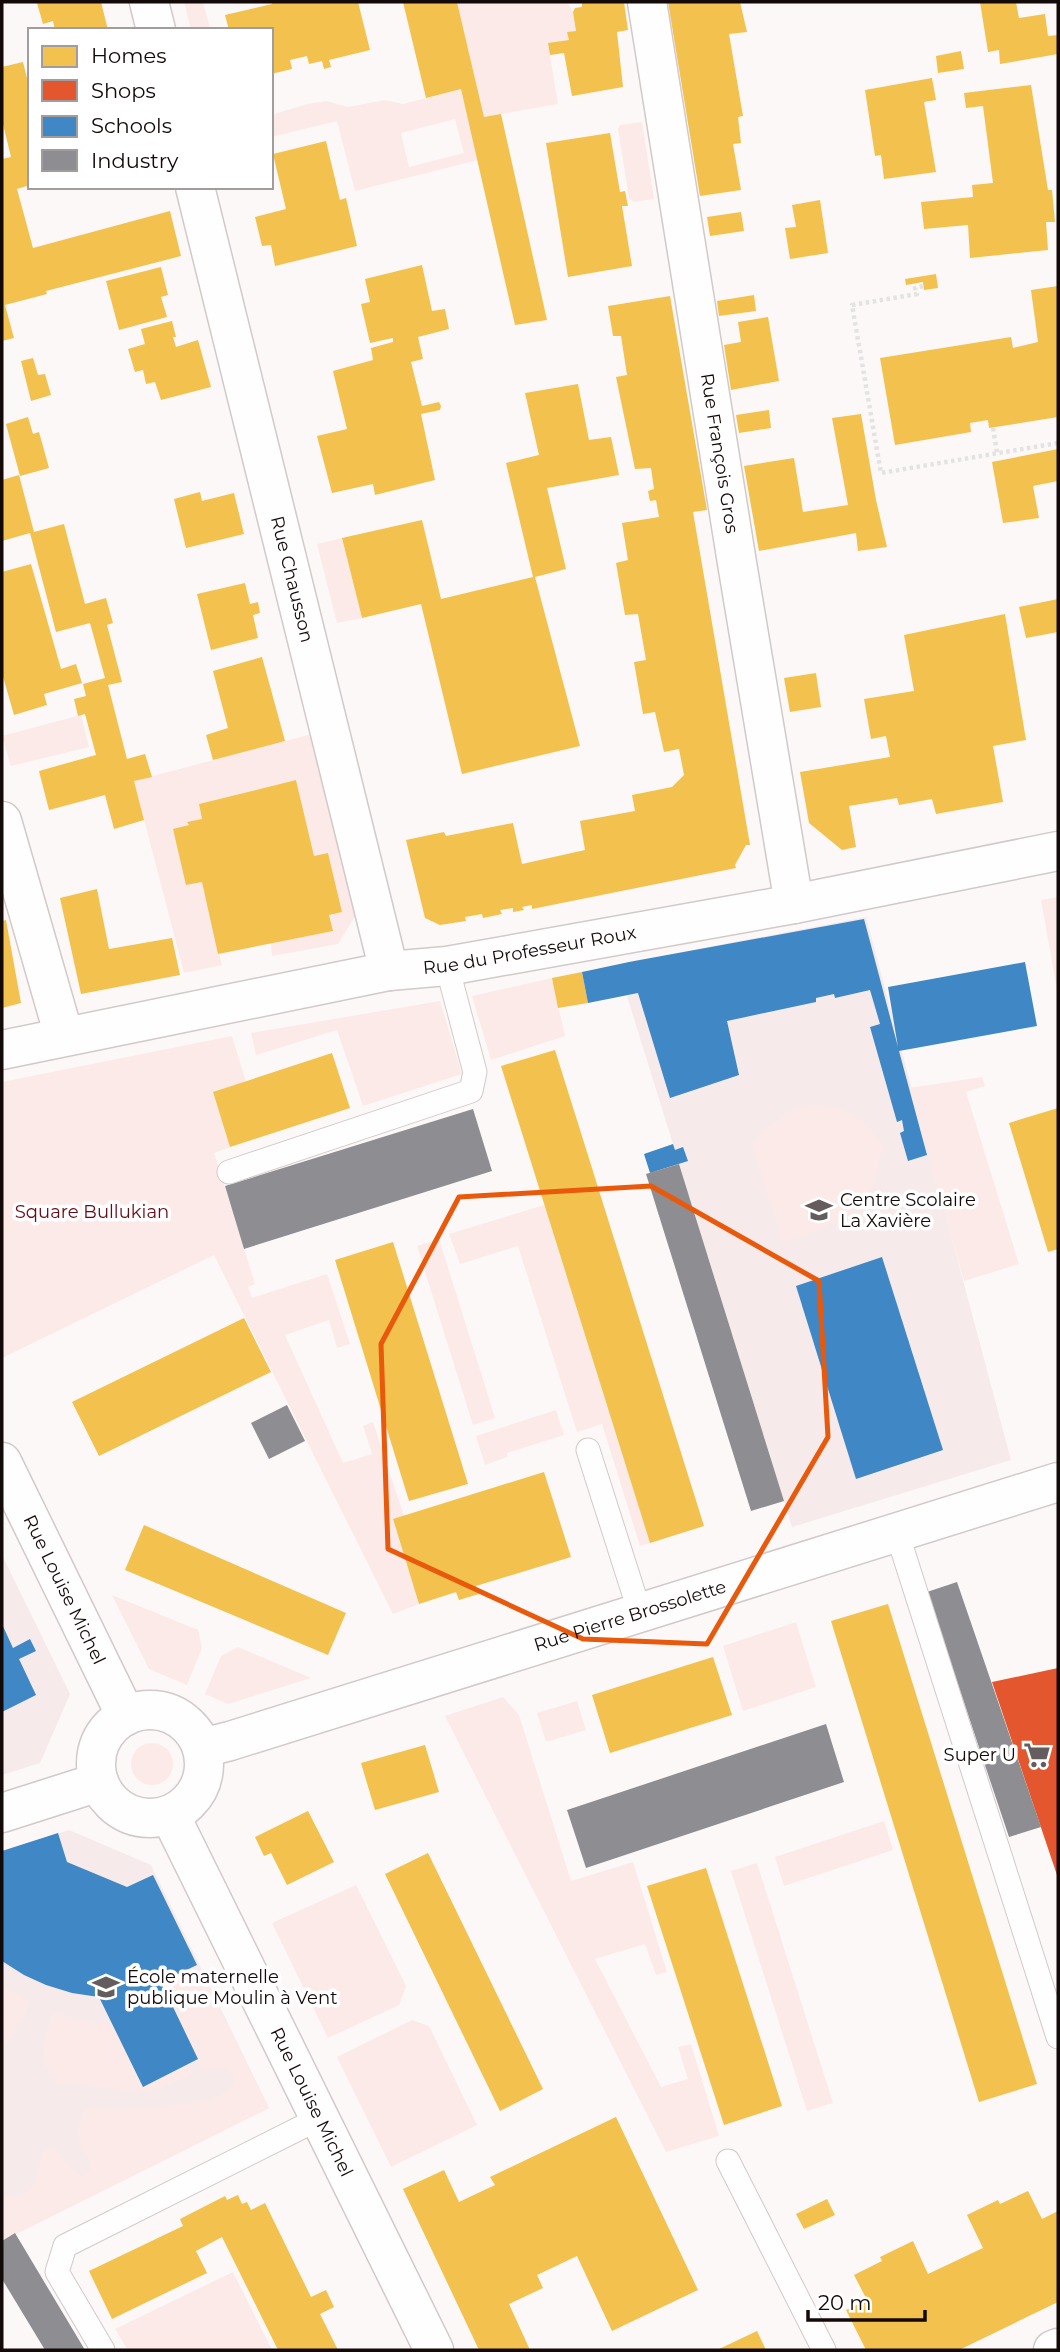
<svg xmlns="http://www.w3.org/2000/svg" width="1060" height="2352" viewBox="0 0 1060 2352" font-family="Montserrat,sans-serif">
<rect width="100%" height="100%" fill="#fcf8f8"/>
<g fill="#f6eaea">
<path d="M866,917L1011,1460L792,1527L627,996L638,993L629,962Z"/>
<path d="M2,1555L70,1694L40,1763L2,1775Z"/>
<path d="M69,1830L151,1865L269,2108L2,2241V1851Z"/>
</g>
<g fill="#fceae9" fill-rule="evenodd">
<path d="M184,2H203L210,28L191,30Z"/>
<path d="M457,2H567L573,12L576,31L568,32L569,40L548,44L558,104L484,117Z"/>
<path d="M461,89L478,160L355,191L337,121L271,137V115L307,104L326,101L348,107L385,100L403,104ZM455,119L464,153L409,167L401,133Z"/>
<path d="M642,122L654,199L634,202L629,198L618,129L620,125Z"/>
<path d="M342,538L362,618L337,623L317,544Z"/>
<path d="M81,715L89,747L11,766L2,736Z"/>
<path d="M316,733L359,910L338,944L272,956L271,943L332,931L329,915L342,912L328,853L314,856L296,780L200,804L202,819L188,823L186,885L202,882L222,965L184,973L134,781Z"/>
<path d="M1058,897V996L1041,900Z"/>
<path d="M552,978L565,1036L491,1060L472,996Z"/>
<path d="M440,1001L462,1074L363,1106L337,1030L256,1055L251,1033Z"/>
<path d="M232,1036L246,1082L213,1093L230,1147L214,1153L255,1284L248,1287L252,1298L327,1274L350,1344L337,1348L329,1320L285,1335L343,1463L372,1454L363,1426L373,1422L404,1516L393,1520L419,1604L393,1614L214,1255L2,1358V1082Z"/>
<path d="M982,1077L985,1086L966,1092L1019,1264L964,1281L909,1088Z"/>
<path d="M811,1106C848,1106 861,1117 883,1145L874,1184L861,1208C847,1211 840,1220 826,1226C813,1233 798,1237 783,1242L751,1142L788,1111Z"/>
<path d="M544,1205L650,1543L640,1546L602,1424L577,1432L518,1246L460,1264L449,1234Z"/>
<path d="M439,1239L495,1418L473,1425L417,1246Z"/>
<path d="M556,1410L564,1435L507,1453V1457L485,1465L476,1436Z"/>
<path d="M112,1595L198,1630L202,1648L187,1685L149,1669Z"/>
<path d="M796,1622L816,1687L743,1711L723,1646Z"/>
<path d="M238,1647L311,1678L228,1704L205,1694L221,1656Z"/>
<path d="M503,1697L519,1715L571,1881L633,1862L667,1972L656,1975L645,1944L595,1959L661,2087L688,2079L678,2047L691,2044L719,2136L666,2152L445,1716Z"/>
<path d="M577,1701L586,1730L546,1742L537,1713Z"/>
<circle cx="152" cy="1764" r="21"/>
<path d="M884,1821L893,1850L784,1886L775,1857Z"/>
<path d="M757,1863L833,2103L807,2111L731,1871Z"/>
<path d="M356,1885L406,1986L399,2005L328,2038L272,1923Z"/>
<path d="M197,1965L269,2108L2,2241V2196C46,2198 31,2169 47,2146L54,2147C62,2158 69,2169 81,2176L90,2171V2160C75,2144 76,2126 85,2107C115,2110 216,2110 234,2084L232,2073C221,2065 214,2071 202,2071L198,2059L161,1982Z"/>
<path d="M2,1986L30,2003L11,2039L2,2048Z"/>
<path d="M52,2013L91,2023L112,2025L143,2087L188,2065L193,2074L161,2088L140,2091L58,2083C35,2066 45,2036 52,2013Z"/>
<path d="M412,2020L429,2026L477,2125L391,2167L337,2057Z"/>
<path d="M233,2272L272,2350H128L115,2329Z"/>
</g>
<g fill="#f2c14e">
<path d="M43,2H101L108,30H55L53,21L43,24L37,3Z"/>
<path d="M272,2H358L370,50L329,60L331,67L324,69L322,61L309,64L307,56L290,60L292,69L271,74V30H229L225,15L272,4Z"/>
<path d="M403,2H457L484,117L501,114L547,320L515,325L461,89L426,98Z"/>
<path d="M582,2H624L628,30L617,32L623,87L572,96L564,53L550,55L548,43L569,40L567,32L576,31L573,12L575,8L582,7Z"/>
<path d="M668,2H740L747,32L729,34L743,116L738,117L741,143L733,144L741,190L700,196Z"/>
<path d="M980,2H1016L1019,18L1045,14L1048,36L1058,35V54L1000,64L999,50L988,52Z"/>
<path d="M961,51L964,69L938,73L936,56Z"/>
<path d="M23,62L30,90V185L17,189L33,248L170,211L181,256L46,291L47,294L5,305L14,338L2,341V159L11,157L2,120V67Z"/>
<path d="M932,78L936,100L924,102L936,172L884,179L881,155L875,156L865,90Z"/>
<path d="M1031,85L1048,190H1052L1055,222H1046L1048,250L970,258L968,225L924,229L921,202L973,197L972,185L993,183L983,106L966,108L964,93Z"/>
<path d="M610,133L620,192L625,191L628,206H622L632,266L568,277L546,143Z"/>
<path d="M326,141L340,200L346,198L357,246L275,266L271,245L262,246L255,217L286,209L273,154Z"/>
<path d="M820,200L828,253L790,259L785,228L796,227L792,205Z"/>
<path d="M741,212L744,231L710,236L707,217Z"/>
<path d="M422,265L432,311L445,309L449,329L418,337L423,359L411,362L422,406L439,402L441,406L440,410L421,414L435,480L375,495L373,484L332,493L317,436L347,429L333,371L373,360L371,348L393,342V338L370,343L361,304L370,302L365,279Z"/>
<path d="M161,267L168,295L161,297L167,317L119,330L106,281Z"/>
<path d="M936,274L938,288L924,290L923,282L906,285L905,279Z"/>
<path d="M1058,286V417L989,428L988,420L970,423L971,432L895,445L880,358L1011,337L1013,348L1038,342L1031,290Z"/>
<path d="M754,295L756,311L719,316L717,301Z"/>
<path d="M670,296L707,510L693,512L750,845H746L735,865L736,868L532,909V905L522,907L524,910L513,912V908L500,910L502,914L483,918L482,914L465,917L466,921L440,925L425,918L406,840L444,832L446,836L513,823L522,864L585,850L580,821L635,811L632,795L672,787L684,775L679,749L664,752L655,712L643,714L634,662L646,660L638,614L625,615L616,563L628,560L622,523L659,517L656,500L650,501L648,491L654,489L651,468L635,469L616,377L627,375L621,336H613L608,306Z"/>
<path d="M768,317L779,381L731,390L724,345L741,342L738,322Z"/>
<path d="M172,321L176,337H173L176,347L198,340L211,387L161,400L155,382L146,384L143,370L135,372L128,349L145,344L141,329Z"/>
<path d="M33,358L38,375L45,374L51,395L31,401L21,361Z"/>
<path d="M578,384L589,440L611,437L619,475L547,488L566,569L535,577L580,746L462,774L421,604L362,618L342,538L422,520L441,599L533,577L506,463L539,455L525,393Z"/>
<path d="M769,410L771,428L739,433L736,415Z"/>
<path d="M861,414L876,500L887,547L858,551L856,533L759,551L744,466L794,458L803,512L848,505L832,418Z"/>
<path d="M28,417L33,434L39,432L49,468L20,476L6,424Z"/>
<path d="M1058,449V481L1033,486L1039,518L1003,523L992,462Z"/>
<path d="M19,475L34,532L64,524L85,604L106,598L113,623L107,625L122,682L108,685L127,759L145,754L152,777L134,781L144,820L114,829L105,795L49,810L39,771L96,755L85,714L78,716L74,699L86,696L83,684L105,678L90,623L56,632L30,533L2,541V480Z"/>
<path d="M200,492L202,501L234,493L244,534L186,548L174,499Z"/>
<path d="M31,564L61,669L76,664L82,683L44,694L47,705L14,715L2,673V572Z"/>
<path d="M245,583L250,604L258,602L260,613L253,615L258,638L211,650L197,594Z"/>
<path d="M1058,599V632L1026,638L1019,607Z"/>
<path d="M1005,614L1026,740L993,746L1003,802L936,814L932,799L899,805L897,798L849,806L856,847L842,850L809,823L800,772L890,757L886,736L871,739L864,699L914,691L904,635Z"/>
<path d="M262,657L285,741L213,760L206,735L228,728L213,671Z"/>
<path d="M816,673L821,707L790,712L784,678Z"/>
<path d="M296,780L314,856L328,853L342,912L329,915L333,931L218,954L202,882L186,885L173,829L189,825L187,822L202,819L199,804Z"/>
<path d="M97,889L109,949L172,938L180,975L81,994L60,898Z"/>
<path d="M6,920L21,1003L2,1008V921Z"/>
<path d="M582,972L588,1003L558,1008L552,978Z"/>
<path d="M555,1050L704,1526L650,1543L501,1066Z"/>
<path d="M332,1053L350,1108L230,1147L213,1092Z"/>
<path d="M1058,1108V1249L1048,1252L1009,1123Z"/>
<path d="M393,1242L468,1484L409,1501L335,1260Z"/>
<path d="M244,1318L271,1372L99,1456L72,1402Z"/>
<path d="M544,1472L571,1557L476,1586L479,1594L459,1600L456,1592L419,1604L393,1519Z"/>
<path d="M144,1525L346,1613L328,1655L125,1570Z"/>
<path d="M888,1604L1037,2084L979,2102L831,1621Z"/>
<path d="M713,1657L732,1715L610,1753L592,1695Z"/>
<path d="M425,1745L439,1792L375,1810L361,1763Z"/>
<path d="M308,1811L334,1862L287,1885L271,1853L264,1856L255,1837Z"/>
<path d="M428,1853L543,2089L500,2111L385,1874Z"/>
<path d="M706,1868L782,2106L724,2125L647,1886Z"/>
<path d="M616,2117L698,2290L612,2331L577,2256L537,2275L543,2288L509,2304L530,2350H479L403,2189L444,2170L459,2202L495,2185L490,2177Z"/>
<path d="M1028,2191L1042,2219L1058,2211V2302L959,2350H866L846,2310L867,2300L854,2275L882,2261L880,2257L913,2241L928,2274L983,2248L967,2215L998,2200L1000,2204Z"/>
<path d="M238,2195L242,2204L247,2202L251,2210L265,2203L311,2297L326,2290L334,2307L320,2314L338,2350H278L222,2237L196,2251L207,2273L112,2319L89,2271L183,2226L180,2219L225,2196L227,2200Z"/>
<path d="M827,2199L835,2215L804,2229L796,2214Z"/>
<path d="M757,2331L766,2350H717Z"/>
</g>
<path fill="#e4572e" d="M1058,1668V1878L992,1682Z"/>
<g fill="#3f88c5">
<path d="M864,919L898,1047L888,987L1025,962L1037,1026L899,1051L927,1155L908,1161L900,1133L904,1131L902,1120L897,1122L870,1027L880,1024L870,990L835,998L834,994L816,998V1002L727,1021L739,1075L670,1098L638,993L588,1003L582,972L629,962Z"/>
<path d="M673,1144L675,1150L683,1147L688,1161L650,1173L644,1154Z"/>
<path d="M882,1257L943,1450L856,1479L796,1286Z"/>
<path d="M2,1624L13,1648L30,1639L36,1651L19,1659L36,1695L2,1712Z"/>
<path d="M58,1833L67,1862L127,1887L153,1875L197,1965L161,1982L198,2059L143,2087L99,1997L72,1993L46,1985L24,1975L2,1961V1851Z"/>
</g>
<g fill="#8d8d92">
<path d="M473,1109L492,1171L244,1249L225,1186Z"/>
<path d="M679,1164L784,1501L751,1511L646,1174Z"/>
<path d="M287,1405L305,1441L269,1459L251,1423Z"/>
<path d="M957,1582L1041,1827L1009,1837L927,1592Z"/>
<path d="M826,1724L844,1782L586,1868L567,1810Z"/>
<path d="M15,2233L85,2350H45L2,2279V2241Z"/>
</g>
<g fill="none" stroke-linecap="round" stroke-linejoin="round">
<defs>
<g id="service">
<path d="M229,1172L471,1091L475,1072L447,966"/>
<path d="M588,1450L640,1613"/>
<path d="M897,1533L1058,2037"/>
<path d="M728,2161L824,2350"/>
<path d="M103,2350L57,2272L65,2246L320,2118"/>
</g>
<g id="minor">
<path d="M149,2L156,30"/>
<path id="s1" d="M647,2L737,563L794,904"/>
<path id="s2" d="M195,187L389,971"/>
<path d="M2,821L64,1036"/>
<path id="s3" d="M2,1050L389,971L447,966L794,904L1058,851"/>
<path id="s4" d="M2,1462L126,1716"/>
<circle cx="150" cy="1764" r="54"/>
<path id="s5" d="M202,1748L230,1741L1058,1482"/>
<path d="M2,1813L99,1782"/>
<path id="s6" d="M170,1815L434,2350"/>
</g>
<path id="tertiary" d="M1053,2350L1058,2348"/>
</defs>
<use href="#service" stroke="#d2c9c9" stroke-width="25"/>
<use href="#minor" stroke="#d2c9c9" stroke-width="41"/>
<use href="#tertiary" stroke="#d2c9c9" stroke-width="41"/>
<g stroke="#e4e3e3" stroke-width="4.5" stroke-dasharray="3.5 3.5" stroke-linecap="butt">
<path d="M923,286L915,288L917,294L852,305L881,473L1058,443"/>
<path d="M993,428L997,453"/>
</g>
<use href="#service" stroke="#fffefe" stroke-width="23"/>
<use href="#minor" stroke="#fffefe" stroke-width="38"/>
<use href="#tertiary" stroke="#fffefe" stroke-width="38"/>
</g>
<path fill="none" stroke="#e8590c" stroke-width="5" stroke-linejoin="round" d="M651,1186L819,1281L828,1437L707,1644L583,1639L388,1549L381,1344L459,1197Z"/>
<defs>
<symbol id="school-bare" viewBox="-9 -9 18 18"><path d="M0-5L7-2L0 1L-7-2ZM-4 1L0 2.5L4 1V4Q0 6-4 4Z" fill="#655d5d" stroke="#fff" stroke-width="2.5" paint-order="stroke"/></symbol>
<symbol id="supermarket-bare" viewBox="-9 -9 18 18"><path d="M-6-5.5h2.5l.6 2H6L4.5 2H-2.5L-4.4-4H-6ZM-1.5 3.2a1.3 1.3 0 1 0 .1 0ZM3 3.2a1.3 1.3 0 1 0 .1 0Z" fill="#655d5d" stroke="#fff" stroke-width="2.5" paint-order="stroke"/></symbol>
</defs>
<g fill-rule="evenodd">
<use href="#school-bare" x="800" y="1191" width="38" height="38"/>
<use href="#supermarket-bare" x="1018" y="1736" width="38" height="38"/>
<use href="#school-bare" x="87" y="1968" width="38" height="38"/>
</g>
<g text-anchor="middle" stroke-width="7" stroke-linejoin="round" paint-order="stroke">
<g font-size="18" fill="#140909" stroke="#fff">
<text dy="6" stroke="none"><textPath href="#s1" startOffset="457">Rue François Gros</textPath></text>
<text dy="6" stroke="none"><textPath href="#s2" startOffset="404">Rue Chausson</textPath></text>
<text dy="6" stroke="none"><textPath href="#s3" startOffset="537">Rue du Professeur Roux</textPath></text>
<text dy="6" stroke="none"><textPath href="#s4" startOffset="142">Rue Louise Michel</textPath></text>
<text dy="6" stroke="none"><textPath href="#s5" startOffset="448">Rue Pierre Brossolette</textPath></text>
<text dy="6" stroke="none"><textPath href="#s6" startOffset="320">Rue Louise Michel</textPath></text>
</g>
<g font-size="18" fill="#140909" stroke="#fff" text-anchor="start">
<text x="840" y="1206">Centre Scolaire<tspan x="840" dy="21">La Xavière</tspan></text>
<text x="1016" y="1761" text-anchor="end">Super U</text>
<text x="127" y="1983">École maternelle<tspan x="127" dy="21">publique Moulin à Vent</tspan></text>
</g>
<g font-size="18" fill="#680b17" stroke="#fff">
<text x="92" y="1218">Square Bullukian</text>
</g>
</g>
<rect width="1060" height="2352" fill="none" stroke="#140909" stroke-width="7"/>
<rect x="28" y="28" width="245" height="161" fill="#ffffff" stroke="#a19d9d" stroke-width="2"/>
<rect x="42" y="46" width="35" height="21" fill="#f2c14e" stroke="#a19d9d" stroke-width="2"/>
<text x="91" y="63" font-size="21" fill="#140909">Homes</text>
<rect x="42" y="80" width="35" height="21" fill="#e4572e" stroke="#a19d9d" stroke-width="2"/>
<text x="91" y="98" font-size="21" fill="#140909">Shops</text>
<rect x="42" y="116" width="35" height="21" fill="#3f88c5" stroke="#a19d9d" stroke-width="2"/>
<text x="91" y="133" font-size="21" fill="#140909">Schools</text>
<rect x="42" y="150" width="35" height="21" fill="#8d8d92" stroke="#a19d9d" stroke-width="2"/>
<text x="91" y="168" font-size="21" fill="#140909">Industry</text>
<path d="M808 2310v10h117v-10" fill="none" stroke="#140909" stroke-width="3.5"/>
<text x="818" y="2310" font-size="21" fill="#140909" stroke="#ffffff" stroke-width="5" paint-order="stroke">20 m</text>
</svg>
